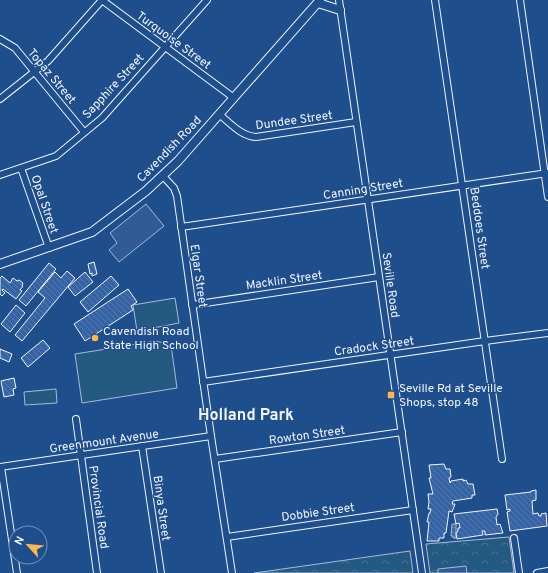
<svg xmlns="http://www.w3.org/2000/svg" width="548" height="573" viewBox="0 0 548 573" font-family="Overpass,sans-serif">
<defs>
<pattern id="park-crowns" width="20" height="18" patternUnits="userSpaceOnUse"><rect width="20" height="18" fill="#245a82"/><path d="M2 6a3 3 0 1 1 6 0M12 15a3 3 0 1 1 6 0" fill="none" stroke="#447295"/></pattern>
<pattern id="water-rules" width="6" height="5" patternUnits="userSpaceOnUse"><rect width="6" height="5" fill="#3b69a3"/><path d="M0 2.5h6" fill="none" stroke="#587fb1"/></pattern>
<pattern id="building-back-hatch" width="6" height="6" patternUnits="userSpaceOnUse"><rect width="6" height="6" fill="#3563a3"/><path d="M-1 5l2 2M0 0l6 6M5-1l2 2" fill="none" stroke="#537ab1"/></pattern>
</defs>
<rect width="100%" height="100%" fill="#1f4e8c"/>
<g fill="#245a82" stroke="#a8bbd7">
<path d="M175,298L179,323L137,331L133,305Z"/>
<path d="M156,341L171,345L177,388L82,403L75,354Z"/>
<path d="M56,389L57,403L25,405L24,392Z"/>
</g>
<g fill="url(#park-crowns)" stroke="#a8bbd7">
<path d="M509,537L514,573H430L426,544Z"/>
<path d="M410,551L413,573H254Z"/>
</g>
<g fill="#305b95" stroke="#a8bbd7">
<path d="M146,204L164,226L119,262L109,250L117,243L110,233Z"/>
<path d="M466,566L467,573H438V569Z"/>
</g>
<path fill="url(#water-rules)" stroke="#a8bbd7" d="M452,524H456V538H453V536H451Z"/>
<g fill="url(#building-back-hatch)" stroke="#f2f6ff">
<path d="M94,262L97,274L92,276V273L90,274L88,264Z"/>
<path d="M49,263L56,269L26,306L19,300Z"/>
<path d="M67,271L75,278L22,341L15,335L45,298L38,292L55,272L61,278Z"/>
<path d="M85,272L93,282L75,296L68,287Z"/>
<path d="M2,276L10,283L13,278L17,281L19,280L23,283L22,285L23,286L20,290L22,291L16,299L3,289L2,290L5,293L2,296L0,294V278Z"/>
<path d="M111,276L119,285L88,312L80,302Z"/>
<path d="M128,289L137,302L131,306L133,310L85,341L74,324Z"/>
<path d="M16,305L25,313L10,332L1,324Z"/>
<path d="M43,340L50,348L28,367L21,358Z"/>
<path d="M0,349L12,354L9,362L0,358Z"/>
<path d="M14,378L16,388L13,389L14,395L4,397L1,381Z"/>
<path d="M444,464L446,469H450L451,477L449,478L450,483L451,481L463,479V481L466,480L468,484H473L475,495H472V498L453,501L452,504H455L452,512L449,511L446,533H444V538H439V541H427L429,522H427L429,513H430L431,509H428L429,502L428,494H433L429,478H431L429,465Z"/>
<path d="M536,490V500L532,501L533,514L538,513L539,516H541V514L546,513L547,526L510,531L507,512L510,511V509L507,510L505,495L531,492V491Z"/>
<path d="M497,509L498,514L496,517L497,525L500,524L503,533L485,535V531H482L483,535L457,539L456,534L458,530V528H460L459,523L456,524L454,514Z"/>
</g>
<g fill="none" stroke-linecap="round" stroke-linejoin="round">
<defs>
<g id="minor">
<path d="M102,0L234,98"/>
<path d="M339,0L422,573"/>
<path d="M435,0L502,459"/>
<path d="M520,0L548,197"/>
<path d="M0,39L15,48L84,132"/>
<path d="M0,99L48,61L102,0"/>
<path d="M219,114C230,123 241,136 256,137L356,122"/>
<path d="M21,168L49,248"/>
<path d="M0,175L56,156L102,118L207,0"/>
<path d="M163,176L174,188L177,196L211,436L232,573"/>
<path d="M181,227L548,173"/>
<path d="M192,305L379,277"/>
<path d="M203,382L485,341L548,333"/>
<path d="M76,419L97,573"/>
<path d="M142,446L161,573"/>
<path d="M215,459L402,432"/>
<path d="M0,467L211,436"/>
<path d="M1,467L17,573"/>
<path d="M227,537L413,510"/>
<path d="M514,538L519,573"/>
<path d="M537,573L548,571"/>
</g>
<g id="major">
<path d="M318,3L340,10"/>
<path d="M0,264L92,232L146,191L178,161L320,0"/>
</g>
</defs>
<use href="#minor" stroke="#f2f6ff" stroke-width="8"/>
<use href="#major" stroke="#f2f6ff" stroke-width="10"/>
<use href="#minor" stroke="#1f4e8c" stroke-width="6"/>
<use href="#major" stroke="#1f4e8c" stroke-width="8"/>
</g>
<g fill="#ffb74d" stroke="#1f4e8c" stroke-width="1.5">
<circle cx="95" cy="338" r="4"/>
<rect x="387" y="391" width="8" height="8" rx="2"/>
</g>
<g text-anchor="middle" stroke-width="3" stroke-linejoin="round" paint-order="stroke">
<g font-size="12" fill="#f2f6ff" stroke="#1f4e8c">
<text transform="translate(174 40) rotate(36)" y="4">Turquoise Street</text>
<text transform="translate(52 76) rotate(50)" y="4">Topaz Street</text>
<text transform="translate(113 86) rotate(-47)" y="4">Sapphire Street</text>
<text transform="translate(294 120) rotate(-8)" y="4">Dundee Street</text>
<text transform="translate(169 149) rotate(-46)" y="4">Cavendish Road</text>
<text transform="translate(363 189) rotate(-9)" y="4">Canning Street</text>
<text transform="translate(45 204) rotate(71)" y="4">Opal Street</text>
<text transform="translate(480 228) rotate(82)" y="4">Beddoes Street</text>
<text transform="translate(199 276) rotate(82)" y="4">Elgar Street</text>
<text transform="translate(284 280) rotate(-8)" y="4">Macklin Street</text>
<text transform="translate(391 285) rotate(82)" y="4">Seville Road</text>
<text transform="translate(374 346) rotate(-8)" y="4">Cradock Street</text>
<text transform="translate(307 435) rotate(-8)" y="4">Rowton Street</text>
<text transform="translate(104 441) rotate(-8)" y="4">Greenmount Avenue</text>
<text transform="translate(99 507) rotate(82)" y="4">Provincial Road</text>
<text transform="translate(162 508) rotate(82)" y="4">Binya Street</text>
<text transform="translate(318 512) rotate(-8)" y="4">Dobbie Street</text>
</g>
<g font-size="12" fill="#f2f6ff" stroke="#1f4e8c" text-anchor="start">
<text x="103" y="335">Cavendish Road<tspan x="103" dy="14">State High School</tspan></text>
<text x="399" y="392">Seville Rd at Seville<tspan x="399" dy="14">Shops, stop 48</tspan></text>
</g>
<g font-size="16" font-weight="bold" fill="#f2f6ff" stroke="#1f4e8c">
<text x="246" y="420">Holland Park</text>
</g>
</g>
<g transform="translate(28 545) rotate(297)"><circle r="19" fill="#1f4e8c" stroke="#7391ba"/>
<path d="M0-3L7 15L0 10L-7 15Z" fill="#ffb74d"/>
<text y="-6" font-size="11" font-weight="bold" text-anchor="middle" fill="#f2f6ff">N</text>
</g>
</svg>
